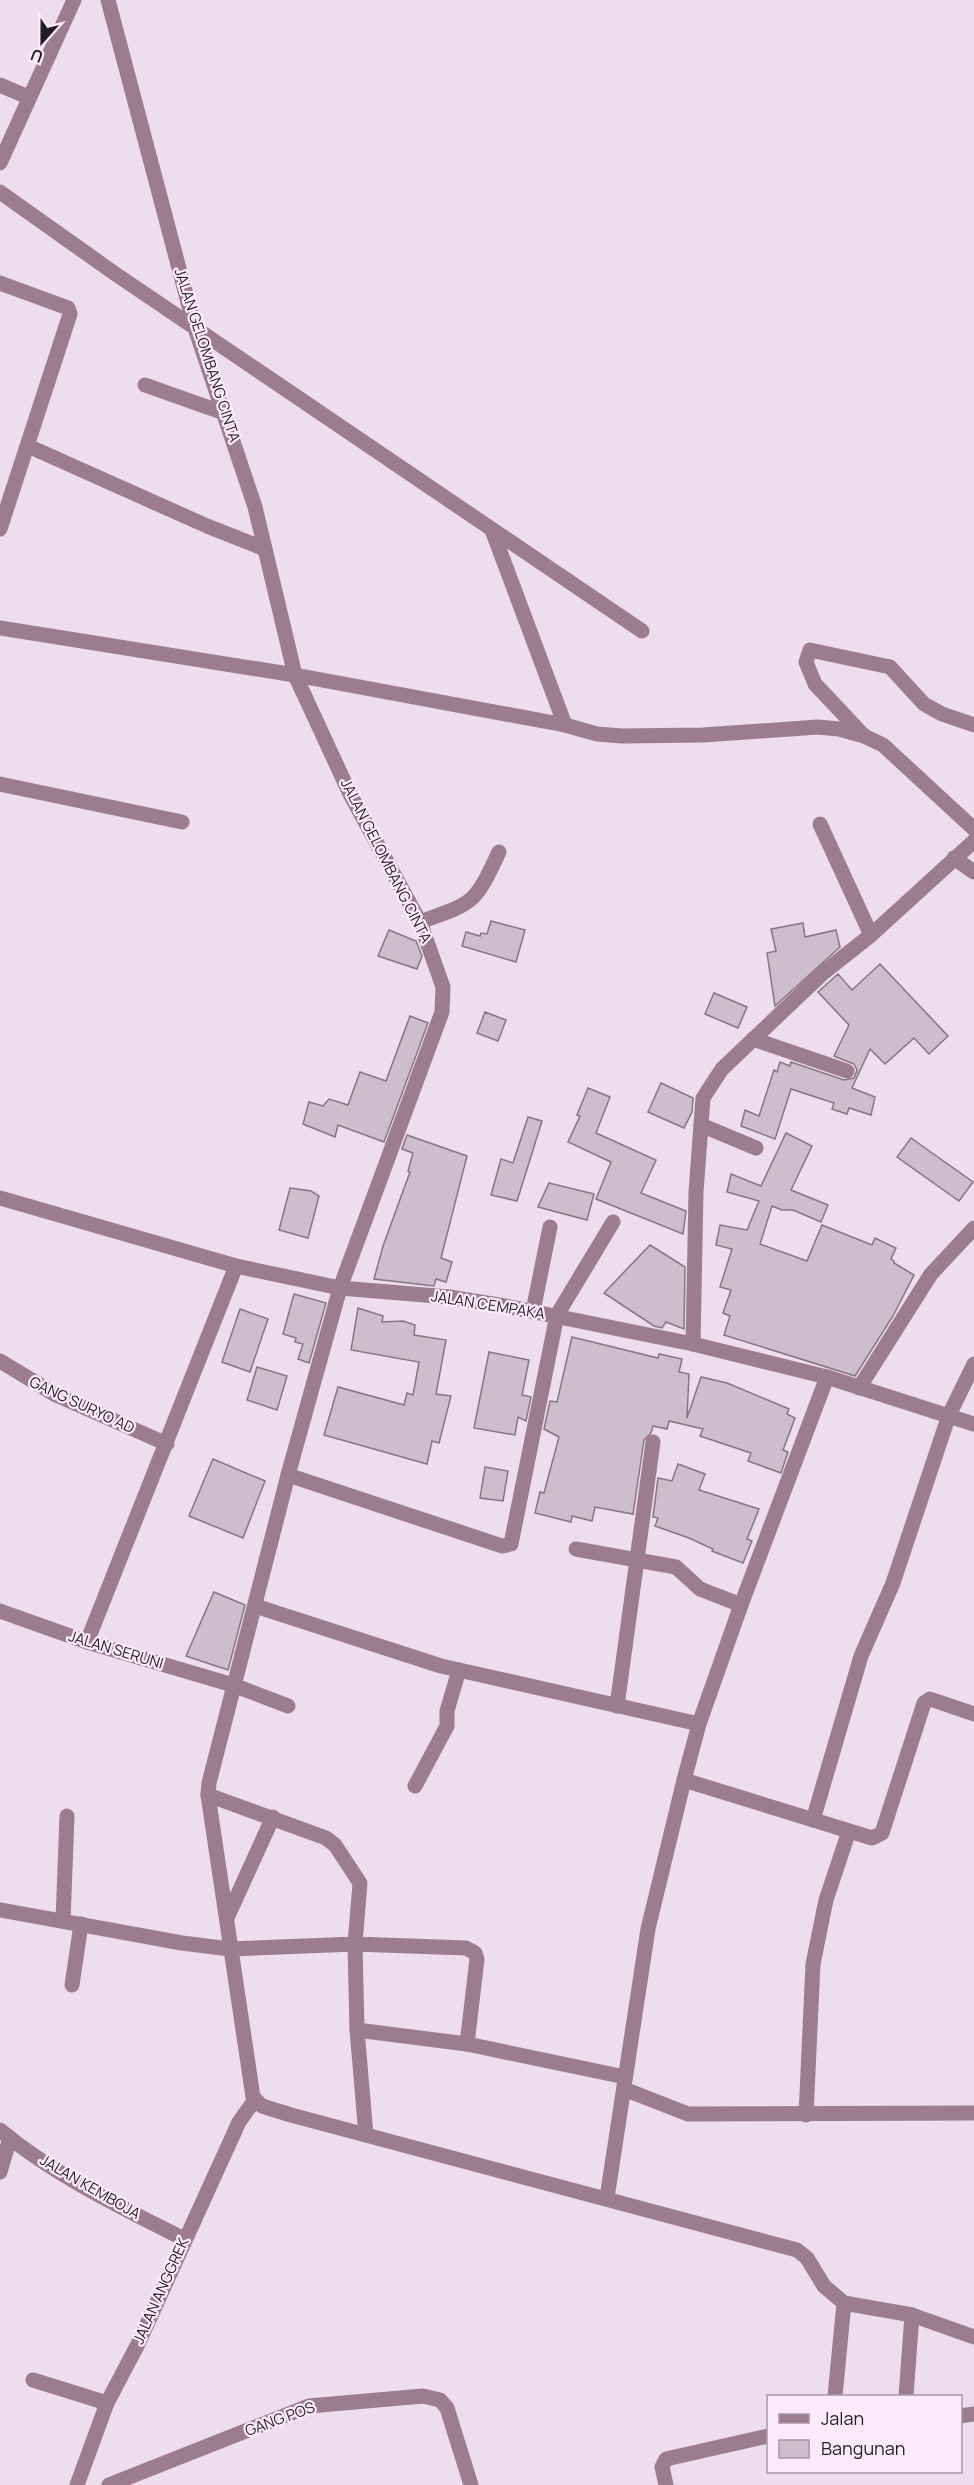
<svg xmlns="http://www.w3.org/2000/svg" width="974" height="2485" viewBox="0 0 974 2485" font-family="Manrope,sans-serif">
<rect width="100%" height="100%" fill="#eddded"/>
<g fill="#cebdca" stroke="#867682" stroke-width="1.5">
<path d="M491,921L525,930L516,962L462,946L466,932L480,936L481,933L487,934Z"/>
<path d="M803,923L805,937L836,930L840,947L775,1006L767,953L776,951L771,929Z"/>
<path d="M389,930L416,941L422,956L417,969L378,956Z"/>
<path d="M880,964L948,1036L929,1054L914,1038L885,1064L870,1049L852,1088L875,1097L871,1115L849,1108L847,1114L832,1109L834,1103L791,1089L775,1139L741,1126L745,1110L759,1116L774,1070L777,1072L780,1062L790,1066L791,1062L844,1080L854,1078L857,1070L854,1064L834,1056L849,1025L818,992L838,974L852,990Z"/>
<path d="M714,993L747,1007L738,1028L705,1014Z"/>
<path d="M485,1012L506,1020L498,1041L477,1033Z"/>
<path d="M410,1016L428,1023L384,1142L338,1125L335,1137L303,1124L309,1102L323,1106L329,1099L348,1105L360,1072L386,1081Z"/>
<path d="M661,1083L693,1098L692,1112L684,1128L648,1112Z"/>
<path d="M588,1088L610,1097L596,1133L656,1160L641,1193L686,1211L683,1234L596,1199L611,1162L568,1142L580,1116L577,1115Z"/>
<path d="M528,1117L542,1121L517,1201L491,1195L501,1159L513,1163Z"/>
<path d="M786,1133L812,1146L791,1190L828,1205L821,1222L793,1210H782L772,1206L760,1244L807,1261L822,1225L872,1245L875,1238L896,1248L891,1259L894,1261V1263L914,1275L893,1316L855,1376L724,1335L730,1316L723,1313L731,1290L720,1287L732,1249L716,1245L720,1225L747,1230L759,1201L727,1192L731,1174L761,1186Z"/>
<path d="M407,1135L467,1156L441,1258L452,1262L446,1282L436,1279L434,1286L374,1279L383,1246L410,1172L408,1171L413,1153L402,1149Z"/>
<path d="M911,1138L973,1182L959,1201L897,1157Z"/>
<path d="M549,1183L594,1194L587,1220L538,1207Z"/>
<path d="M290,1188L311,1191L319,1196L308,1238L279,1230Z"/>
<path d="M650,1245L685,1267L684,1329L666,1322L662,1328L654,1326L604,1293Z"/>
<path d="M294,1294L326,1303L309,1363L298,1359L303,1344L295,1342L296,1338L283,1334Z"/>
<path d="M358,1308L383,1316L382,1322L403,1321L415,1325L414,1335L446,1340L436,1394L451,1396L439,1443L432,1441L427,1464L324,1435L338,1387L404,1405L407,1393L413,1395L419,1362L351,1350Z"/>
<path d="M240,1309L268,1319L250,1372L222,1362Z"/>
<path d="M572,1337L658,1358L659,1354L682,1359L679,1372L689,1374L687,1418L701,1377L727,1383L789,1409L787,1414L795,1418L783,1450L788,1452L781,1473L748,1461L751,1453L700,1436L703,1429L669,1421L667,1429L653,1426L651,1433L644,1440L633,1514L595,1507L592,1521L572,1516L571,1522L535,1513L540,1492L544,1493L559,1437L544,1429L550,1401L557,1402Z"/>
<path d="M489,1352L529,1360L522,1395L531,1397L526,1421L518,1417L515,1435L474,1428Z"/>
<path d="M257,1367L287,1376L277,1410L247,1400Z"/>
<path d="M213,1459L265,1481L243,1538L189,1516Z"/>
<path d="M678,1464L705,1474L699,1490L759,1509L747,1539L752,1541L743,1563L712,1551L713,1549L689,1538L655,1526L658,1518L653,1517L658,1478L672,1481Z"/>
<path d="M485,1467L508,1471L503,1501L480,1498Z"/>
<path d="M214,1592L245,1605L228,1670L186,1656Z"/>
</g>
<g fill="none" stroke-linecap="round" stroke-linejoin="round">
<g stroke="#9c7d8b" stroke-width="15">
<path d="M108,0L194,325L255,507L295,675L351,796L420,922L443,987L442,1012L340,1288L288,1475L209,1783L208,1795L253,2097L262,2106L291,2115L797,2250L807,2258L824,2286L844,2303L912,2315L974,2337"/>
<path d="M0,85L28,97"/>
<path d="M0,163L74,0"/>
<path d="M0,192L114,273L642,631"/>
<path d="M0,283L68,308L70,314L0,529"/>
<path d="M145,385L224,413"/>
<path d="M28,446L207,526L265,549"/>
<path d="M492,530L565,725"/>
<path d="M0,628L295,675L565,725L597,734L622,736L703,735L818,727L839,729L864,736L883,745L974,829"/>
<path d="M864,736L815,684L806,662L810,650L890,667L924,704L942,714L974,725"/>
<path d="M0,784L182,822"/>
<path d="M820,824L871,935"/>
<path d="M954,858L974,872"/>
<path d="M420,922C475,902 474,905 499,852"/>
<path d="M753,1039L847,1071"/>
<path d="M701,1125L756,1148"/>
<path d="M0,1198L236,1266L340,1288L449,1297L505,1306L693,1344L827,1377L974,1424"/>
<path d="M533,1311L550,1227"/>
<path d="M693,1344L696,1192L703,1098L722,1069L823,973L871,935L974,841"/>
<path d="M0,1361L56,1395L167,1444"/>
<path d="M859,1388L931,1274L974,1228"/>
<path d="M288,1475L502,1546L511,1544L557,1315L613,1222"/>
<path d="M576,1549L676,1567L700,1589L741,1605"/>
<path d="M255,1606L441,1666L699,1724"/>
<path d="M0,1611L87,1642L233,1685L288,1706"/>
<path d="M87,1642L236,1266"/>
<path d="M617,1706L653,1442"/>
<path d="M684,1780L872,1838L882,1833L924,1703L930,1699L974,1714"/>
<path d="M415,1786L447,1726V1711L459,1670"/>
<path d="M813,1820L861,1656L893,1583L949,1415L974,1364"/>
<path d="M0,1910L182,1943L230,1949L355,1944L466,1948L475,1953L477,1959L467,2044L357,2030L355,1944L360,1883L335,1845L326,1838L208,1795"/>
<path d="M227,1918L273,1817"/>
<path d="M63,1921L67,1816"/>
<path d="M72,1985L81,1924"/>
<path d="M357,2030L366,2135"/>
<path d="M467,2044L625,2077"/>
<path d="M624,2089L688,2114L974,2113"/>
<path d="M806,2115L813,1964L826,1900L849,1831"/>
<path d="M0,2130C54,2175 121,2207 184,2239"/>
<path d="M0,2172L10,2138"/>
<path d="M607,2198L648,1929L684,1780L699,1724L741,1605L827,1377"/>
<path d="M33,2380L107,2403"/>
<path d="M835,2396L844,2303"/>
<path d="M906,2396L912,2315"/>
<path d="M960,2416L974,2414"/>
<path d="M77,2485L107,2403L138,2344L239,2122L254,2101"/>
<path d="M109,2485L309,2406L423,2396L440,2400L447,2408L471,2485"/>
<path d="M666,2485L662,2467L666,2459L768,2436"/>
</g>
</g>
<g text-anchor="middle" stroke-width="4.5" stroke-linejoin="round" paint-order="stroke">
<g font-size="15" fill="#241e24" stroke="#fbebfa">
<text transform="translate(207 355) rotate(72)" y="5">JALAN GELOMBANG CINTA</text>
<text transform="translate(386 861) rotate(63)" y="5">JALAN GELOMBANG CINTA</text>
<text transform="translate(488 1305) rotate(9)" y="5">JALAN CEMPAKA</text>
<text transform="translate(82 1405) rotate(25)" y="5">GANG SURYO AD</text>
<text transform="translate(116 1650) rotate(17)" y="5">JALAN SERUNI</text>
<text transform="translate(90 2187) rotate(30)" y="5">JALAN KEMBOJA</text>
<text transform="translate(161 2291) rotate(-66)" y="5">JALAN ANGGREK</text>
<text transform="translate(280 2419) rotate(-20)" y="5">GANG POS</text>
</g>
</g>
<rect x="767" y="2395" width="195" height="78" fill="#fbebfa" stroke="#a599a4" stroke-width="1.5"/>
<rect x="779" y="2414" width="30" height="9" fill="#9c7d8b" stroke="#a599a4" stroke-width="1.5"/>
<text x="821" y="2425" font-size="18" fill="#241e24">Jalan</text>
<rect x="779" y="2440" width="30" height="18" fill="#cebdca" stroke="#a599a4" stroke-width="1.5"/>
<text x="821" y="2455" font-size="18" fill="#241e24">Bangunan</text>
<g transform="translate(42 42) rotate(201)" stroke="#fbebfa" stroke-width="4.5" paint-order="stroke">
<path d="M0-4.5L10 22L0 15L-10 22Z" fill="#241e24"/>
<text y="-9" font-size="16" font-weight="bold" text-anchor="middle" fill="#241e24">U</text>
</g>
</svg>
